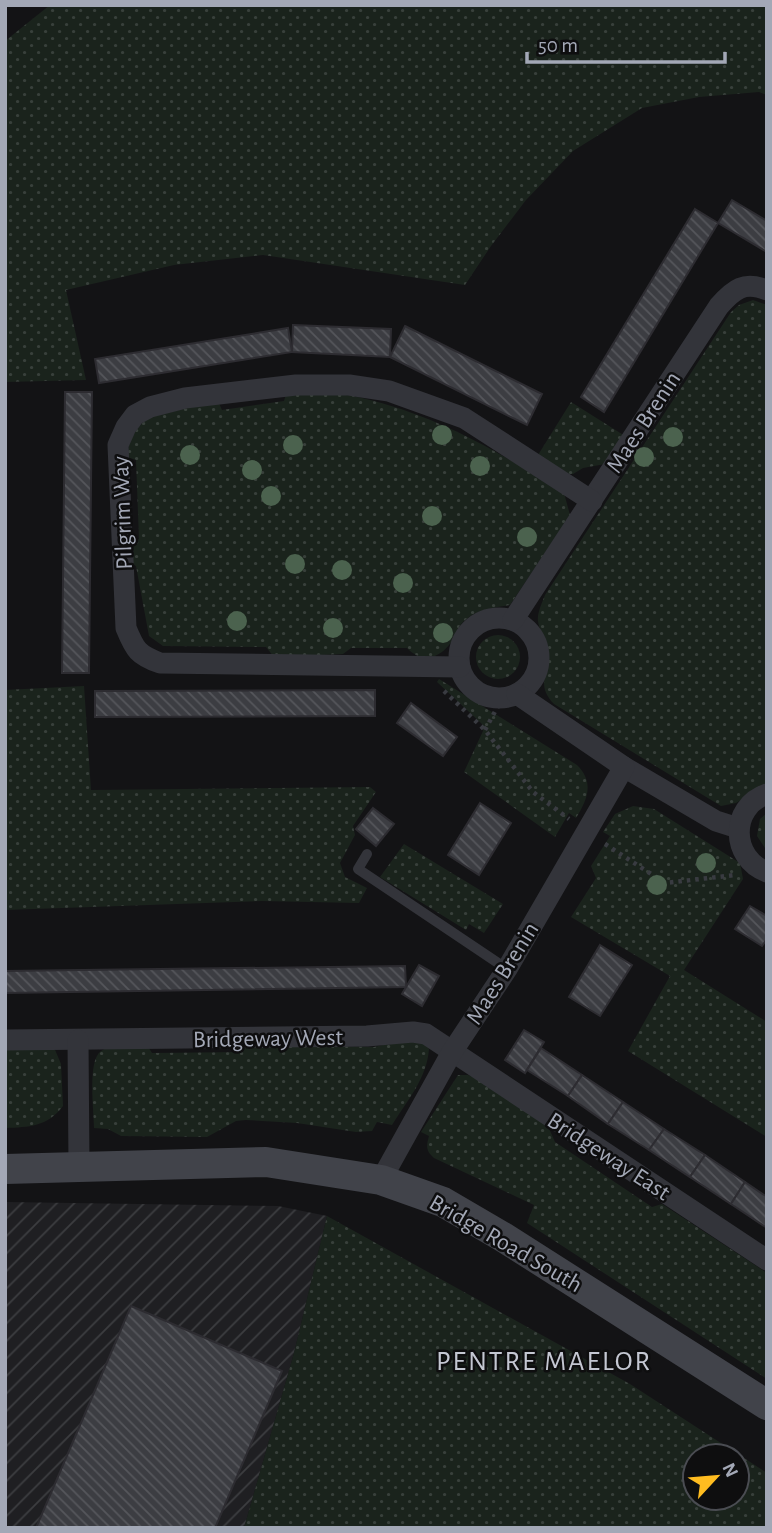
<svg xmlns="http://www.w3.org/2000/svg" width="772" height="1533" viewBox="0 0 772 1533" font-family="'Alegreya Sans',sans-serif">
<defs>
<pattern id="industrial-furrows" width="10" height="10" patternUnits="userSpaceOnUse" patternTransform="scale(1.75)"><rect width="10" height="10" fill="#1f1f22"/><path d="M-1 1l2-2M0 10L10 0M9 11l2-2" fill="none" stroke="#3c3d40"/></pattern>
<pattern id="green-dots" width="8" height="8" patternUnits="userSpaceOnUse" patternTransform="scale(1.75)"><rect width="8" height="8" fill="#1a231c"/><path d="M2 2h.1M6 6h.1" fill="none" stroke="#38403b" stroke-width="1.8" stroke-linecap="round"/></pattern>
<pattern id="building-back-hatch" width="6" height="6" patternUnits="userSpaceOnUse" patternTransform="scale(1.75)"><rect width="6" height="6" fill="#3c3d42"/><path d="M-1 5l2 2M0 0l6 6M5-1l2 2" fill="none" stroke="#55565b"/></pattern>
</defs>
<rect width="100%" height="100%" fill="#131315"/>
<path fill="url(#industrial-furrows)" d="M5,1202L278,1206L327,1216L294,1353L244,1528H5Z"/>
<g fill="url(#green-dots)" fill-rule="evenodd">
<path d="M50,5H767V95L759,92L699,97L642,108L573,151L526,200L491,246L465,285L263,255L174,265L66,290L86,380L5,382V41Z"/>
<path d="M753,300L767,305V785L736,803L721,806L554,704C536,685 548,675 548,653C548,641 539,632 538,621C537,613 542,603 545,595L731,312L739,305Z"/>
<path d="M287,391C312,393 338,392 362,398C438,416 498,451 564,493L570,515L510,605C494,608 477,609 464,621C457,627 455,638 449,645C437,660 420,662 407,648H351L343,654L274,657L266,647L163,646L149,636L136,566L126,561V545L139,539L136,460L127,457C128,441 136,427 149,417L218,401L222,410L284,401Z"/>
<path d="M571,402L625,436L605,464L583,468L573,474H569L538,455Z"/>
<circle cx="498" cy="657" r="22"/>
<path d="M439,679L577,765C595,783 587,800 576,818L569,813L555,837L464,772L483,731L482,724L437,682Z"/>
<path d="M84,686L91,790L370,787L376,792L353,826L355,835L340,863L345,877L367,888L359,903L262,901L5,910V690Z"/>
<path d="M633,806L654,809L740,863L743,879L684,970L767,1022V1137L628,1051L670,976L571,917L596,878L591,866L610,836L603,832L615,814Z"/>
<path d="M767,813V851L757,836L760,819Z"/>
<path d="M404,844L503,904L484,933L469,924L466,930L380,877Z"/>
<path d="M401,1041H422L429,1049C427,1078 407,1101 392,1125L377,1122L372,1131L356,1132L297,1123L246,1120L236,1121L207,1137L121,1136L108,1129L94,1128C94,1111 87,1061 101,1051C112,1043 132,1044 145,1042L152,1053L242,1052L245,1044L374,1047Z"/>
<path d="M5,1044L53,1045L61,1064L63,1106C47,1127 29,1127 5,1128Z"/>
<path d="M458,1075H468L480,1080L547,1124L555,1142L652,1207L662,1204L767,1273V1379L527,1223L534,1205L434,1158C426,1151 426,1147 429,1136L421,1132Z"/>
<path d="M327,1216L630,1384L767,1473V1528H244L294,1353ZM695,1456H737V1498H695Z"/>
</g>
<g fill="url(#building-back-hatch)" stroke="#2d2c31" stroke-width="2">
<path d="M732,200L767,221V252L718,223Z"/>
<path d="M695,209L718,223L604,412L581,397Z"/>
<path d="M293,325L391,329L390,357L292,352Z"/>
<path d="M405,326L542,394L527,425L390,357Z"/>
<path d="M288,328L292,352L99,383L95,359Z"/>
<path d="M65,392H92L89,673H62Z"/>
<path d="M375,690V716L95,717V691Z"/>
<path d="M411,703L457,737L443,756L397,723Z"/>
<path d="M480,803L511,823L479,875L448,855Z"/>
<path d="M373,808L394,824L376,846L356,829Z"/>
<path d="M750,906L767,916V939L762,946L735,929Z"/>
<path d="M600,945L632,965L600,1016L569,997Z"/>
<path d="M419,965L439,976L422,1006L402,994Z"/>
<path d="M405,966L406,987L5,993V971Z"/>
<path d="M524,1030L544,1042L525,1073L505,1060Z"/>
<path d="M541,1048L582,1075L568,1096L527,1070Z"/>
<path d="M582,1075L623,1102L608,1124L568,1096Z"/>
<path d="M623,1102L664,1129L649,1150L608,1124Z"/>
<path d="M664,1129L705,1155L690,1177L649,1150Z"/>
<path d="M705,1155L745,1182L731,1204L690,1177Z"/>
<path d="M745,1182L767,1197V1228L731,1204Z"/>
<path d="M131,1306L282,1371L215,1528H36Z"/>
</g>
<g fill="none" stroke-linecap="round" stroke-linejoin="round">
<g stroke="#393b41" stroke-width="4.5" stroke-dasharray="3.5 5" stroke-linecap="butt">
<path d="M444,691L485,730L533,792L569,819"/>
<path d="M485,730L498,706"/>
<path d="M605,844L665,883L735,875"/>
</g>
<path stroke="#33343a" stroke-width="10" d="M367,854L358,869L507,969"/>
<g stroke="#33343a" stroke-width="21">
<circle cx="499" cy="658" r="40"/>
<path d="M513,620L719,306C734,289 744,281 767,290"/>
<path d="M460,667L160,663C138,655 135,650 126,628L118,445L126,427L135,415L150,407L185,398L296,385H349L389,391L464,418L592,501"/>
<path d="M624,767L716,821L738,828"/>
<path d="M767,794C729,807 731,859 767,872"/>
<path d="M5,1040L367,1036L413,1032L426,1034L767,1260"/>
<path d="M78,1040L79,1166"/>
<path d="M381,1180L452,1052L507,969L624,767L517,694"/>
</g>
<path stroke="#41434a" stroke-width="30" d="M5,1169L266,1162L381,1180L443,1202L503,1237L767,1405"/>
</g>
<g fill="#4b624e">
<circle cx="442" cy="435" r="10"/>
<circle cx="673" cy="437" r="10"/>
<circle cx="293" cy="445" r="10"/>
<circle cx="190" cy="455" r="10"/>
<circle cx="644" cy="457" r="10"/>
<circle cx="480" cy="466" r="10"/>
<circle cx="252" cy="470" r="10"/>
<circle cx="271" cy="496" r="10"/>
<circle cx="432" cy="516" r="10"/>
<circle cx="527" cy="537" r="10"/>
<circle cx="295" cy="564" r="10"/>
<circle cx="342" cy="570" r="10"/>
<circle cx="403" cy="583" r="10"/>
<circle cx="237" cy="621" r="10"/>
<circle cx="333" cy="628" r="10"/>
<circle cx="443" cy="633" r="10"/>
<circle cx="706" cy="863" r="10"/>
<circle cx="657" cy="885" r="10"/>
</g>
<g text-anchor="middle" stroke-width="5" stroke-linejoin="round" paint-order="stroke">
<g font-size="24" fill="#a3a8b6" stroke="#0e0e0f">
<text transform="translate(643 422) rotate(-57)" y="8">Maes Brenin</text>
<text transform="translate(122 513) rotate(-92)" y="8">Pilgrim Way</text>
<text transform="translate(502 973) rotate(-58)" y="8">Maes Brenin</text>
<text transform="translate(268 1038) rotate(-1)" y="8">Bridgeway West</text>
<text transform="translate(609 1156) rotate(33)" y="8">Bridgeway East</text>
<text transform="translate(506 1243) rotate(30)" y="8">Bridge Road South</text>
</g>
<g font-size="28" letter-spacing="2" fill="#c4c7d2" stroke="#0e0e0f">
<text x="544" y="1370">PENTRE MAELOR</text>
</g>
</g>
<rect width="772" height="1533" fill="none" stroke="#a3a8b6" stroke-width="14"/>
<g transform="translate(716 1477) rotate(64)"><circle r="33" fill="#0e0e0f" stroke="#4a4c52" stroke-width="2"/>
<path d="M0-5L12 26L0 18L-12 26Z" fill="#ffbc20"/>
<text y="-10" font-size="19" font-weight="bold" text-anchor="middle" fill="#a3a8b6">N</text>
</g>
<path d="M527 52v10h198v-10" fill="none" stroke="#a3a8b6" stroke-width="3.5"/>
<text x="538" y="52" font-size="21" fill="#a3a8b6" stroke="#0e0e0f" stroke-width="5" paint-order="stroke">50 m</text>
</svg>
